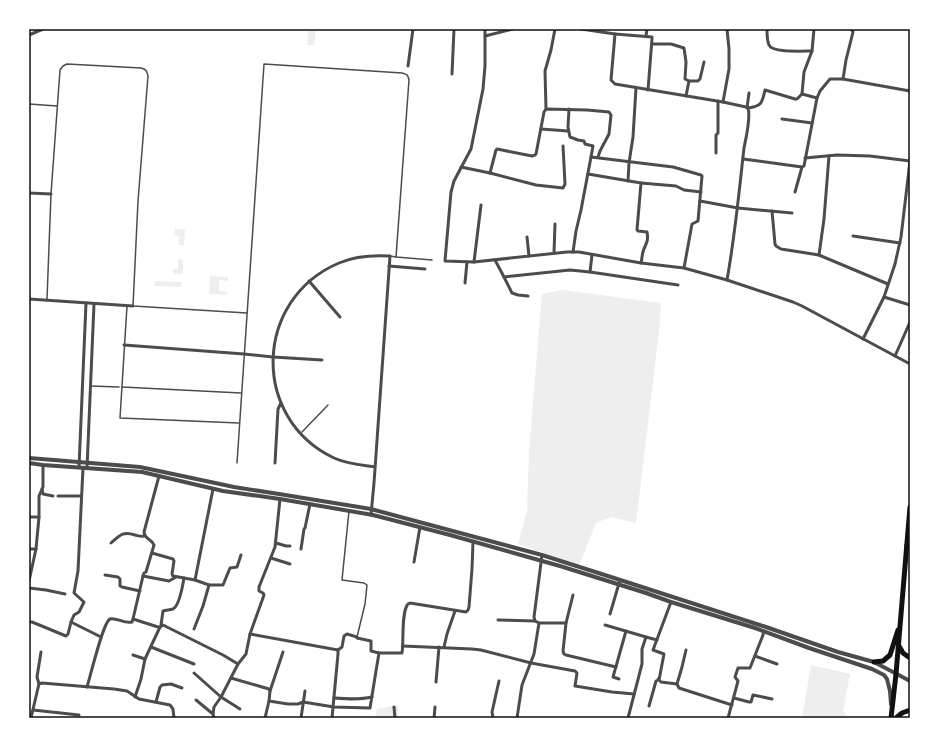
<svg xmlns="http://www.w3.org/2000/svg" width="939" height="747" viewBox="0 0 939 747" font-family="Roboto,sans-serif">
<rect width="100%" height="100%" fill="#fff"/>
<g fill="#eee">
<path d="M309,29H316L314,45H307Z"/>
<path d="M175,229L185,230L184,245H179V236L174,235Z"/>
<path d="M178,259L183,260V274H173V269H178Z"/>
<path d="M210,276L228,277V281L219,280V291L227,292V295L209,294Z"/>
<path d="M155,281L181,282V287L155,286Z"/>
<path d="M562,290L661,303L659,332L636,523L611,517L596,523L579,565L518,544L527,511L529,452L542,294Z"/>
<path d="M811,665L850,674L843,711L847,716V718H802Z"/>
<path d="M398,705V718H375L377,709Z"/>
</g>
<g fill="none" stroke-linecap="round" stroke-linejoin="round">
<g stroke="#4c4c4c" stroke-width="1.5">
<path d="M29,104L57,106"/>
<path d="M390,256L396,257L432,260"/>
<path d="M47,299L51,194L60,70L63,66L67,64L141,68C146,69 147,71 148,76L138,201L133,306L247,313"/>
<path d="M127,306L120,418L239,423"/>
<path d="M91,386L119,387"/>
<path d="M122,387L241,393"/>
<path d="M302,432L328,405"/>
<path d="M237,463L264,64L402,73C407,74 408,75 409,80L396,257"/>
<path d="M349,511L342,580L364,583L367,585L365,604L357,637"/>
</g>
<g stroke="#4c4c4c" stroke-width="3">
<path d="M485,29V66L483,89L471,149L454,181L451,192L445,261L474,262L567,252H579L641,263L684,268L727,280L793,302L802,306L910,364"/>
<path d="M581,29L615,34L611,80L615,84L723,102L746,107L748,108"/>
<path d="M767,29C767,34 767,41 769,45C772,53 803,51 812,51"/>
<path d="M615,34L652,37V39L648,90"/>
<path d="M29,35L43,29"/>
<path d="M485,36L513,29"/>
<path d="M646,36L647,29"/>
<path d="M652,44H671L684,48L686,62L685,79L689,81"/>
<path d="M408,66L413,29"/>
<path d="M452,74L454,29"/>
<path d="M843,79L846,60L853,32L851,29"/>
<path d="M802,94L804,72L812,51L814,29"/>
<path d="M802,94L817,98"/>
<path d="M686,96L689,81H698L700,79L704,62"/>
<path d="M723,102L729,69V49L727,29"/>
<path d="M747,108L749,93"/>
<path d="M748,108C762,106 762,103 765,90L795,99H797L802,94"/>
<path d="M546,109L545,71L551,50L555,29"/>
<path d="M569,109L568,127L570,137L578,140L584,141L585,144L593,146L591,157"/>
<path d="M782,119L812,123"/>
<path d="M541,129L568,131"/>
<path d="M716,153V135L718,133V101"/>
<path d="M805,158L837,155L870,156L910,161"/>
<path d="M743,159L802,167"/>
<path d="M461,167L490,173L536,185L563,188L565,184L563,146"/>
<path d="M490,173L496,150L497,149L532,156L535,155L536,154L544,112L546,109L587,110L609,112L611,115L609,134L600,151L598,157"/>
<path d="M588,174L641,183L637,230L638,231L647,232C649,243 645,244 643,252C642,255 642,259 641,263"/>
<path d="M628,181L629,163L633,137L636,88"/>
<path d="M641,183L676,186L684,190L701,192"/>
<path d="M795,192L802,167L804,166L817,98L820,91L830,79H843L910,91"/>
<path d="M29,193L51,194"/>
<path d="M700,201L738,208L792,213"/>
<path d="M772,211L775,244L776,246L781,249L819,255L888,284"/>
<path d="M853,236L900,243"/>
<path d="M527,237L529,256"/>
<path d="M573,252L576,231L581,210L591,157L673,167L701,175L702,176L698,221L692,224L684,268"/>
<path d="M554,253L555,224"/>
<path d="M819,255L824,219L829,156"/>
<path d="M495,260L504,277L570,270L590,272L678,285"/>
<path d="M474,262L481,205"/>
<path d="M389,266L425,269"/>
<path d="M590,272L592,255"/>
<path d="M504,277L512,293L518,295L528,296"/>
<path d="M727,280C735,236 739,192 744,148C746,138 751,117 748,108"/>
<path d="M309,281L340,317"/>
<path d="M465,283L467,262"/>
<path d="M884,297L910,305"/>
<path d="M29,299L133,306"/>
<path d="M863,339L884,297L895,264L901,237L910,161"/>
<path d="M124,345L244,354L273,357L322,360"/>
<path d="M895,356L910,322"/>
<path d="M275,463L278,409L281,403"/>
<path d="M79,467L86,303"/>
<path d="M87,468L94,304"/>
<path d="M42,489L43,494L53,496"/>
<path d="M58,496H81"/>
<path d="M371,515L374,483L390,256C372,255 355,256 339,263C254,299 250,418 334,458C347,464 361,465 375,467"/>
<path d="M29,517H39"/>
<path d="M111,543C120,535 123,531 135,535C139,536 141,537 144,536"/>
<path d="M276,543L286,546H290"/>
<path d="M29,549H36"/>
<path d="M301,549L304,529L305,528L310,504"/>
<path d="M152,553L173,559L174,561L172,574L173,576L195,580L209,585L203,606L194,629"/>
<path d="M271,558L290,564"/>
<path d="M414,562L420,527"/>
<path d="M105,575L118,577L120,579V586L122,587L140,591"/>
<path d="M143,576L169,581L176,577"/>
<path d="M195,580L213,489"/>
<path d="M29,581L36,549L39,517V496L43,487V465"/>
<path d="M209,585H223L230,568L237,567L241,555"/>
<path d="M29,588L46,590L65,594"/>
<path d="M671,602L653,650L664,654L659,680L661,682L677,684"/>
<path d="M610,614L620,580"/>
<path d="M133,619L158,627H160L163,625L223,655L238,664"/>
<path d="M498,620L535,621"/>
<path d="M29,622H32L66,636L68,634L71,622L74,615L79,612L84,602L74,593L78,571L83,468"/>
<path d="M71,622L101,637"/>
<path d="M539,623H566L573,595"/>
<path d="M566,623L563,651L564,654L566,655L616,667"/>
<path d="M161,625L163,611C166,610 170,610 173,609C179,606 183,584 184,578"/>
<path d="M605,625L646,637"/>
<path d="M250,634L338,650"/>
<path d="M357,638L371,641V651L379,653H402C404,641 401,612 408,604L410,603L466,612L468,610L469,607L472,569L473,542"/>
<path d="M403,646L472,649L481,650L531,663L575,671L577,673L575,686L612,692L634,694"/>
<path d="M151,647L194,664"/>
<path d="M444,647L447,634L455,611"/>
<path d="M338,650L342,647L344,636L347,634L357,637"/>
<path d="M686,650L682,667L677,684L679,688L732,705"/>
<path d="M133,655L145,659"/>
<path d="M755,656L777,664"/>
<path d="M194,673L221,697L240,709"/>
<path d="M231,678L269,689L270,691L269,701L265,718"/>
<path d="M619,679L613,677L626,631"/>
<path d="M436,682L439,647"/>
<path d="M39,684L37,677L41,652"/>
<path d="M87,687C90,678 103,622 110,619C116,617 124,624 132,622L133,619L143,576L144,573L146,572L154,545C151,538 145,540 144,532L159,476"/>
<path d="M270,691L283,652"/>
<path d="M135,697L141,679L145,659L160,627"/>
<path d="M334,698C347,699 359,700 372,697"/>
<path d="M734,698L749,702H751L753,695L772,699"/>
<path d="M196,700L213,714"/>
<path d="M269,701L288,704H298L303,702L334,707L370,708L376,671L379,653"/>
<path d="M156,702L160,687L162,685L171,684L182,688"/>
<path d="M649,706L656,681L658,680L659,678"/>
<path d="M394,707L395,718"/>
<path d="M33,710L79,715"/>
<path d="M31,718L38,688L39,684L42,683L114,689L127,691L139,699L170,705L173,709L174,718"/>
<path d="M214,718L213,714L214,707L221,697L238,664L246,654L250,634L264,595L263,593L259,591V587L275,547L280,499"/>
<path d="M301,718L305,691"/>
<path d="M332,718L338,654V650"/>
<path d="M434,718L435,707"/>
<path d="M493,718L492,712L499,681"/>
<path d="M517,718L522,685L534,654L539,623L535,621L534,617L542,555"/>
<path d="M628,718L642,664V649L646,637L657,640"/>
<path d="M728,718L738,681L735,677L738,668H750L763,635L764,631"/>
</g>
<g stroke="#4c4c4c" stroke-width="4">
<path d="M29,458L140,467L234,487L279,494L371,509L542,555L611,577L766,627L809,642L838,652L874,662L910,681"/>
<path d="M29,463L43,465L142,472L223,491L280,499L373,515L450,535L560,566L646,593L671,602L755,628L809,648L872,669L884,675L887,679L890,691L891,704"/>
</g>
<g stroke="#111" stroke-width="5">
<path d="M899,646L903,653L910,658"/>
<path d="M874,662L883,661L890,655L898,630"/>
<path d="M891,718L896,674L910,507"/>
<path d="M896,718L902,713L910,710"/>
</g>
<path stroke="#111" stroke-width="5.5" d="M907,546L910,541"/>
</g>
<rect width="939" height="747" fill="none" stroke="#ffffff" stroke-width="60"/>
<rect x="30" y="30" width="879" height="687" fill="none" stroke="#111" stroke-width="1.5"/>
</svg>
